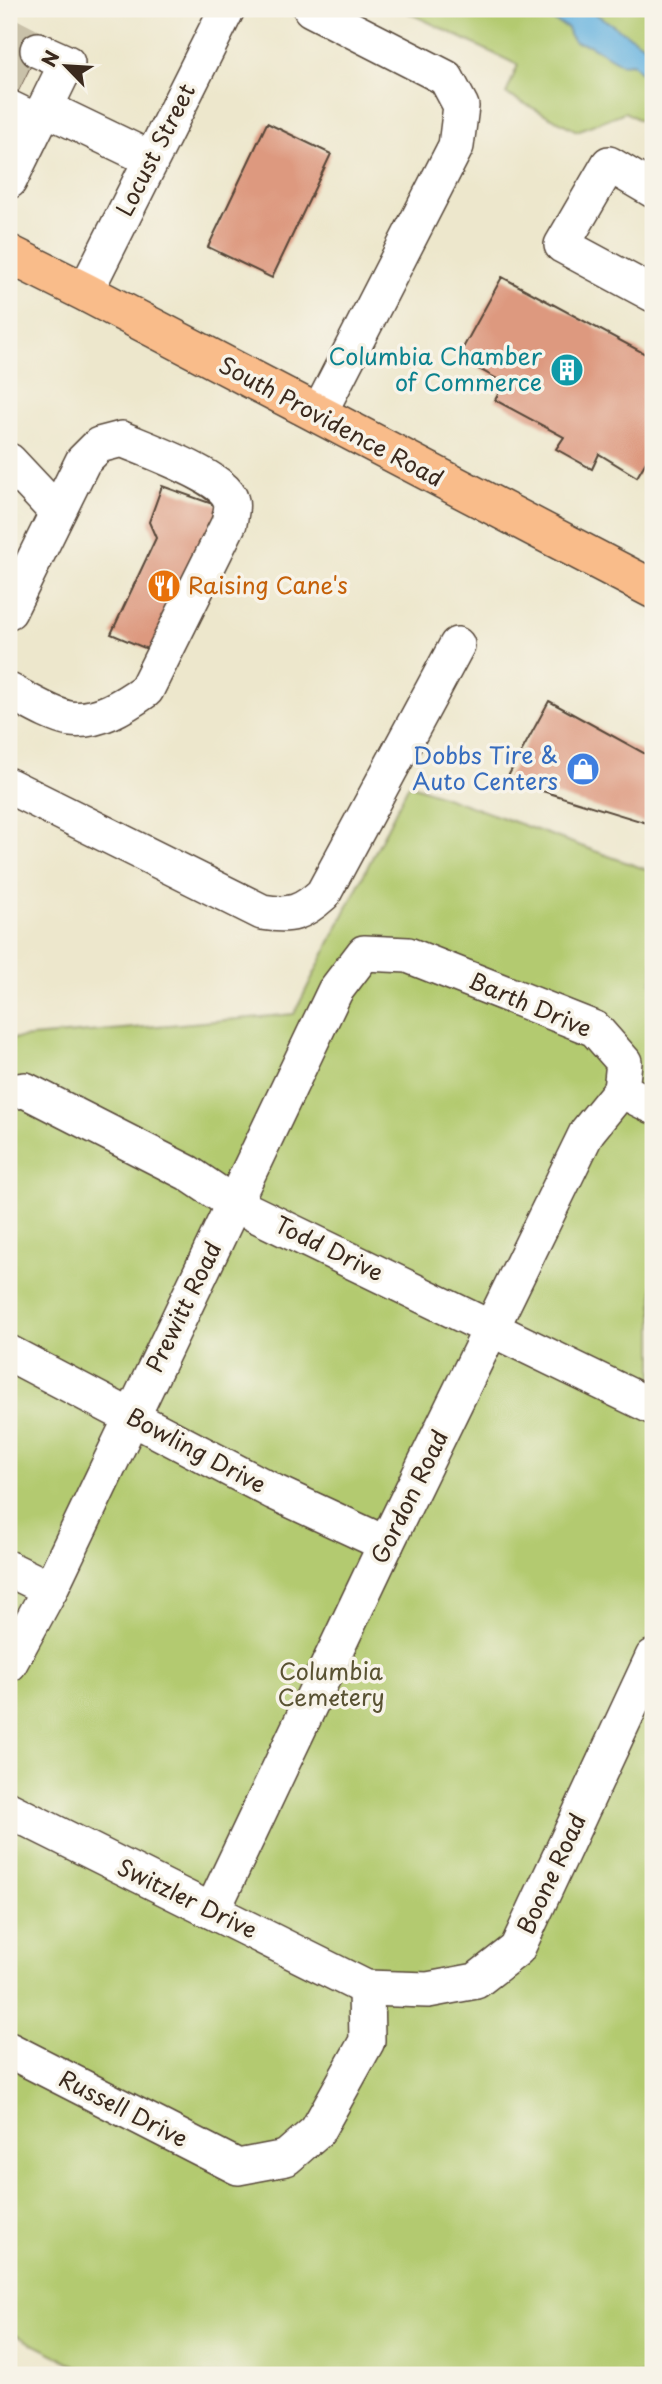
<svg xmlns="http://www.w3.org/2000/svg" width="662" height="2384" viewBox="0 0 662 2384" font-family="'Playpen Sans',sans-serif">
<rect width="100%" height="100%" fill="#f7f3e8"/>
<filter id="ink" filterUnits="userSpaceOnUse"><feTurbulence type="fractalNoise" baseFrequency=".0143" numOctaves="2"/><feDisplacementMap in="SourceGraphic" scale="14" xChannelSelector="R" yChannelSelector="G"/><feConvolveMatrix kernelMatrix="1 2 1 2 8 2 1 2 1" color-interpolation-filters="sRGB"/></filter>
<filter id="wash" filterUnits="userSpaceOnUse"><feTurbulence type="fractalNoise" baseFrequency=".00686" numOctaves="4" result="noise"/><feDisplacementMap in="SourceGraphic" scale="28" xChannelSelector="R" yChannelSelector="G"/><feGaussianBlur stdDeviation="1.57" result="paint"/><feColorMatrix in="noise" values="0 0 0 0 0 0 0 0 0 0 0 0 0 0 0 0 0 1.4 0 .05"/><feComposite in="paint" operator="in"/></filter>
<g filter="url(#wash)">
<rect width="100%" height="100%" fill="#ede7cc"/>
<g fill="#b3ca6f" stroke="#777a46" stroke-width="2">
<path d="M401,9H653V128L625,112L577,131L506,94L518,65Z"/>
<path d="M409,784L653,872V976L651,984L653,985V2375H95L9,2332V1039L294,1014Z"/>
</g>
<path fill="#66b3e0" stroke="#506e7f" stroke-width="2" d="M529,9H588L653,51V85L632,63L622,64L589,45L575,42L569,35L568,28Z"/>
<g id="blocks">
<g fill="#dd997f">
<path d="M9,18L45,36L9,109Z"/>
<path d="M267,123L331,154L272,278L208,247Z"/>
<path d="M502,277L653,358V450L637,477L599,454L592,469L556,449L564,437L495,400L504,383L458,357Z"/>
<path d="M162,486L221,507L164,656L111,634L156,538L149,522Z"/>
<path d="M549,701L653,758V825L506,780Z"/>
</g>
</g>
</g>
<g filter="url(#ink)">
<use href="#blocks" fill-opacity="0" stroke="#564638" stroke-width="2"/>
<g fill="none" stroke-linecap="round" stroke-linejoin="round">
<g stroke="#c9c1a9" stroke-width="35" stroke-dasharray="35 18" stroke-linecap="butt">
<path d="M9,35L38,50"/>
<path d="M9,67L26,75"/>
</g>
<defs>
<g id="minor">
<path d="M311,9L446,78L461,106L456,146L318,415"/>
<path d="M38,50L67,63L45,108"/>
<path d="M9,108L38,122"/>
<path d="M9,181L45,108L151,159"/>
<path d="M653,190L609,164L562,245L653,294"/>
<path d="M85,292L227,9"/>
<path d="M9,461L56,511"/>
<path d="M9,611L83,461L99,445L122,439C145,449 225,477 231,501C233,507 230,517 229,523L146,690C125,705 97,723 70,719C52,716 25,699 9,691"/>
<path d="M9,786L262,912C291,917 302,913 323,894L457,645"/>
<path d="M9,1092L25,1090L188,1173L234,1204L653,1407"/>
<path d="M9,1353L274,1492L386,1544"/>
<path d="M9,1569L50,1589"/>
<path d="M9,1664L50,1589L335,991L364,953L408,955L595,1029L624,1062L621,1090L653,1106"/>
<path d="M9,1810L366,1988L428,1990L476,1981L517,1949L653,1657"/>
<path d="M212,1911L386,1544L587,1132L621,1090"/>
<path d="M9,2050L238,2167L286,2158L317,2131L367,2041L366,1988"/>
</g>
<path id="major" d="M9,254L85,292L653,589"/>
</defs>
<use href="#minor" stroke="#564638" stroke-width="38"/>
<use href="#major" stroke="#564638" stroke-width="41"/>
<use href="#minor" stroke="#fff" stroke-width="35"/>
<use href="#major" stroke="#f9bc8a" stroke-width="38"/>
</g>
</g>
<defs>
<symbol id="building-disc" viewBox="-11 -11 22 22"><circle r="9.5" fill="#0f9aa8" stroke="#f7f3e8"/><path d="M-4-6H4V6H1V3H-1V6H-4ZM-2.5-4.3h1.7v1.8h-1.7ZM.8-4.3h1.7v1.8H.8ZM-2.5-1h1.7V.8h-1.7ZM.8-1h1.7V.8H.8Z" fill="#fff"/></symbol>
<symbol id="restaurant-disc" viewBox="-11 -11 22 22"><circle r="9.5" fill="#e8710a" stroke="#f7f3e8"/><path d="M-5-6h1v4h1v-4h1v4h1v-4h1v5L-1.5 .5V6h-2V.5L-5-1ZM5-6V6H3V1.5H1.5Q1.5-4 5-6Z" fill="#fff"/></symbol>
<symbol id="shop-disc" viewBox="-11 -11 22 22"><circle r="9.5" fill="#3f7fe0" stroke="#f7f3e8"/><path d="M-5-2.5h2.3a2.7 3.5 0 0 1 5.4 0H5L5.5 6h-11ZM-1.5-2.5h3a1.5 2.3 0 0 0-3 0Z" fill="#fff"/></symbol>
</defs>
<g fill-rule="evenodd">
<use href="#building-disc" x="548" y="351" width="38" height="38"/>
<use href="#restaurant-disc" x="145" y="567" width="38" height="38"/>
<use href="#shop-disc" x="564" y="750" width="38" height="38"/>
</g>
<g text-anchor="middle" stroke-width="7" stroke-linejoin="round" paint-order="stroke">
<g font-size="23" fill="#3b2a1e" stroke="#f7f3e8">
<text transform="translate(156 150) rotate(-63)" y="8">Locust Street</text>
<text transform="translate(331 422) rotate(28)" y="8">South Providence Road</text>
<text transform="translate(530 1005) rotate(23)" y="8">Barth Drive</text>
<text transform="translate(329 1249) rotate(26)" y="8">Todd Drive</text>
<text transform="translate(184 1307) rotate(-64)" y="8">Prewitt Road</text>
<text transform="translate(196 1451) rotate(28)" y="8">Bowling Drive</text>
<text transform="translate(410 1497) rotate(-64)" y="8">Gordon Road</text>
<text transform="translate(552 1874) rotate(-65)" y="8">Boone Road</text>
<text transform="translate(187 1899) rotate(26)" y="8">Switzler Drive</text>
<text transform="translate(123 2109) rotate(27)" y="8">Russell Drive</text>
</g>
<g font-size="23" fill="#0d838f" stroke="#f7f3e8" text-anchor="end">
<text x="542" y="365">Columbia Chamber<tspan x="542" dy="26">of Commerce</tspan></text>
</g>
<g font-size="23" fill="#c56008" stroke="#f7f3e8" text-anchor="start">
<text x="188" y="594">Raising Cane's</text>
</g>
<g font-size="23" fill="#366cbe" stroke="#f7f3e8" text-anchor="end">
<text x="558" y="764">Dobbs Tire &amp;<tspan x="558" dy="26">Auto Centers</tspan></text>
</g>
<g font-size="23" fill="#595232" stroke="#f7f3e8">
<text x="331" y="1680">Columbia<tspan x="331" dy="26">Cemetery</tspan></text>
</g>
</g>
<rect width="662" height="2384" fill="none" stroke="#f7f3e8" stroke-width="35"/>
<g transform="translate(66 66) rotate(295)" stroke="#f7f3e8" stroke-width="5" paint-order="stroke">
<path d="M0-5L12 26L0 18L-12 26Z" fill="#3b2a1e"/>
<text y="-10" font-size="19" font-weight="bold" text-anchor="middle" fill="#3b2a1e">N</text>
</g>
</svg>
